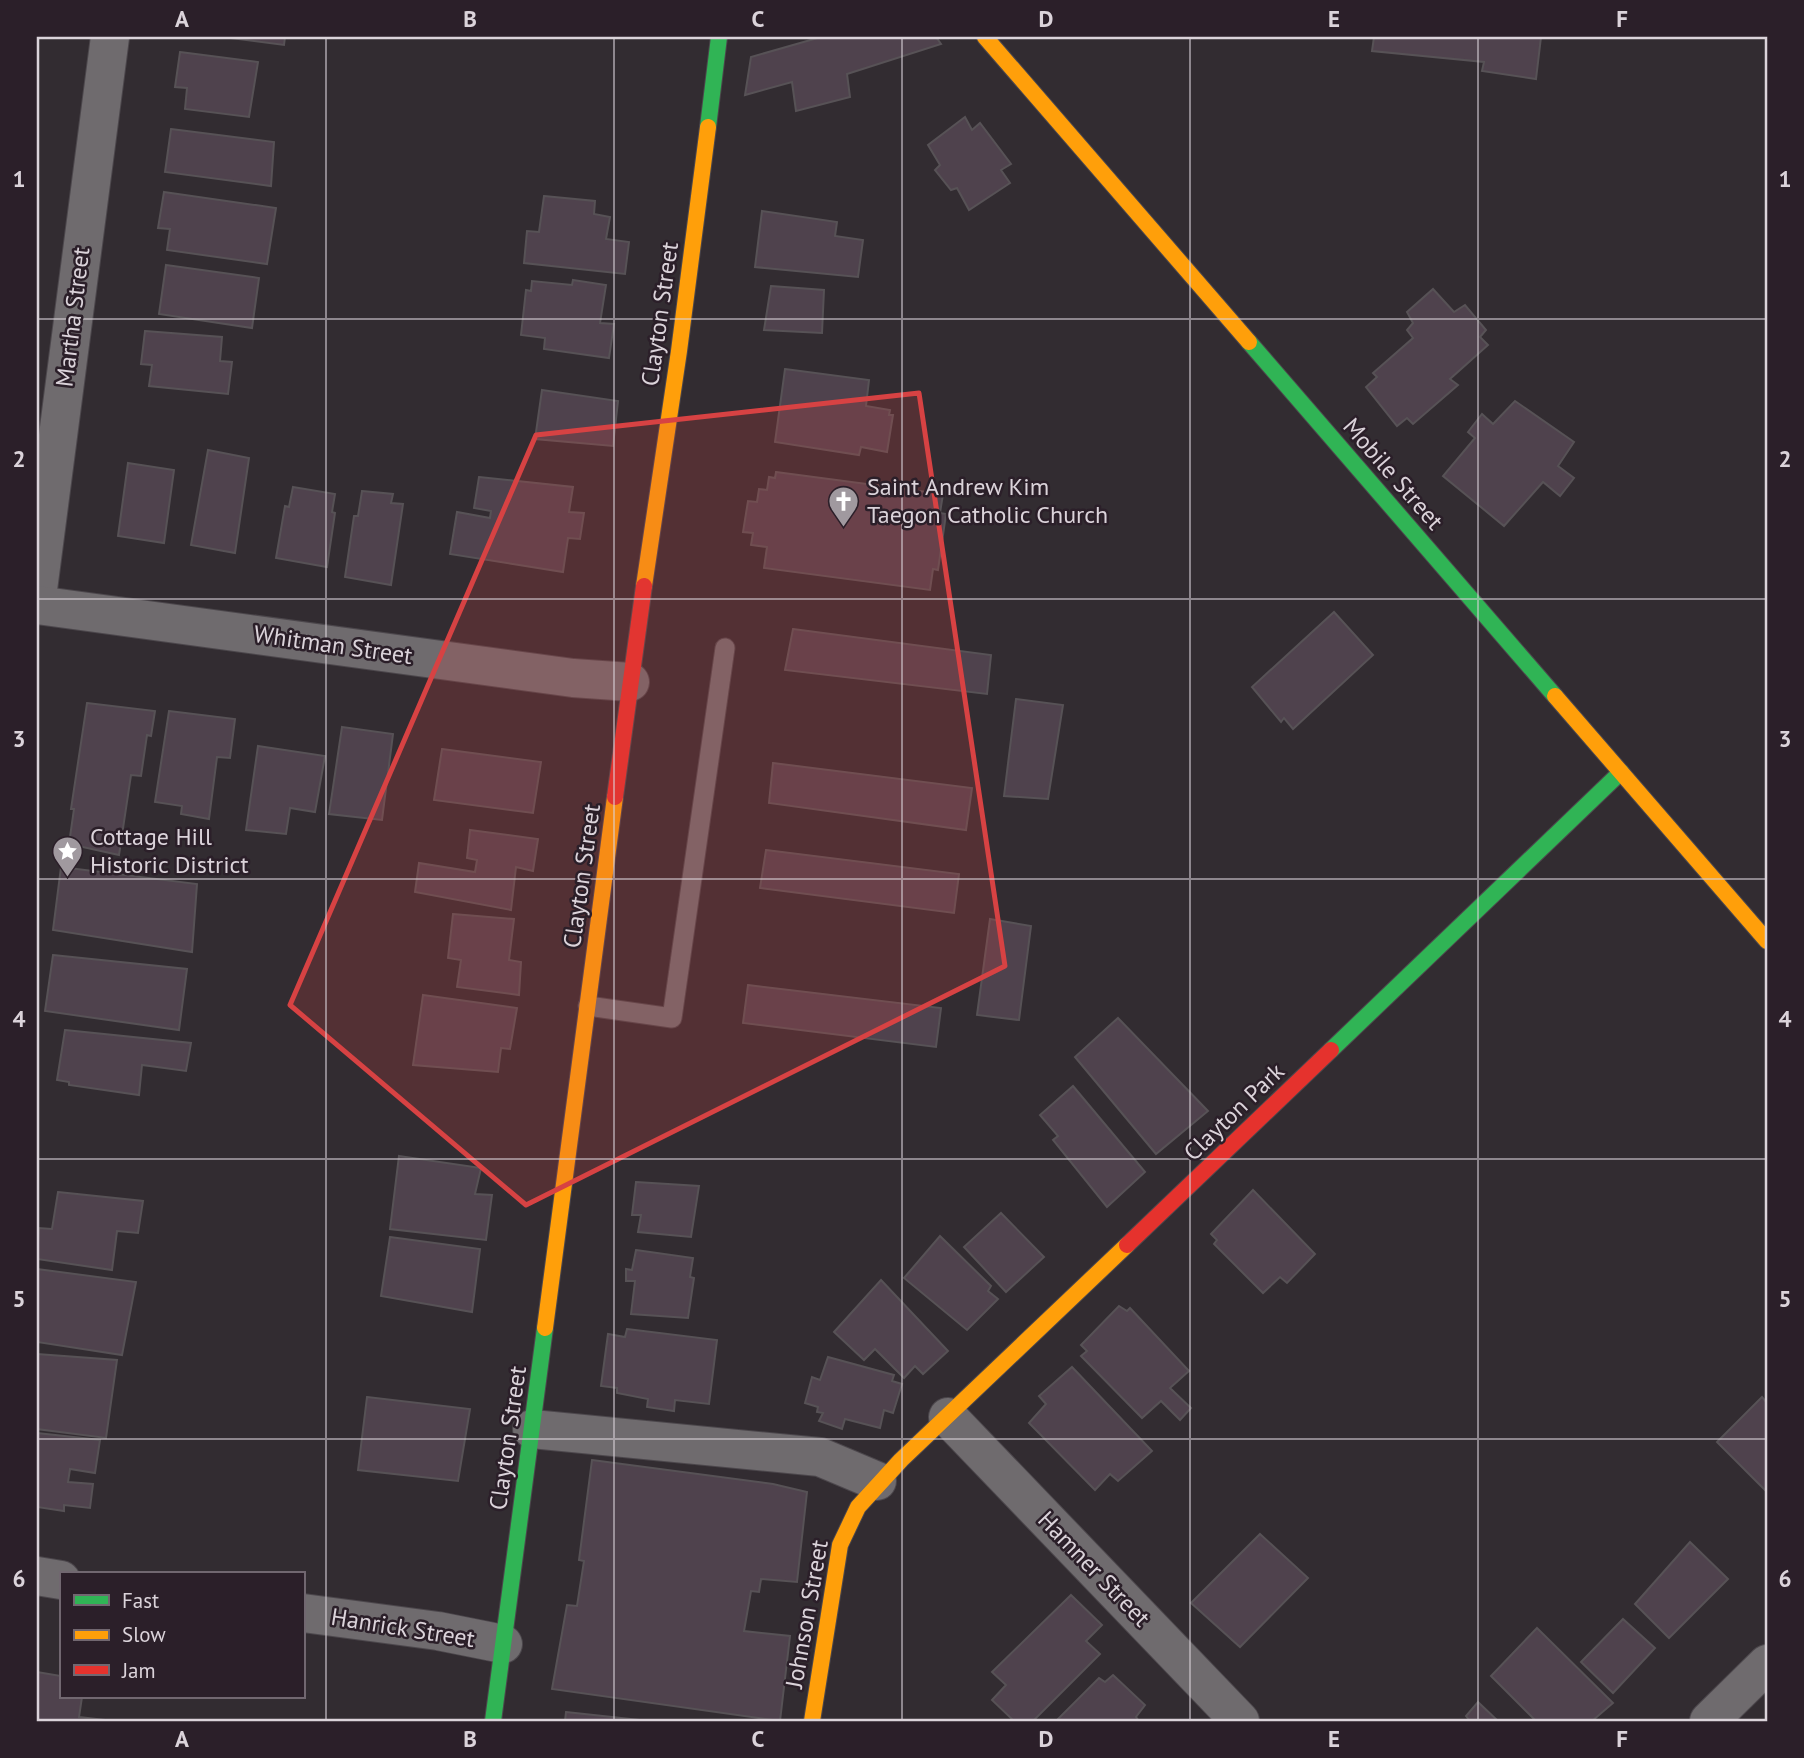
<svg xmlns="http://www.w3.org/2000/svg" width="1804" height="1758" viewBox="0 0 1804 1758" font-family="'PT Sans',sans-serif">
<rect width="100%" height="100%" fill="#322c31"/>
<g fill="#4f424d" stroke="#575256" stroke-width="2">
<path d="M223,37H285L284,45Z"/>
<path d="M821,37H936L941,44L847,74L850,97L796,111L792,82L745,95L751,57Z"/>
<path d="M1374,37H1541L1536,79L1482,71L1484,62L1372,51Z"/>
<path d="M180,52L258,62L249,117L185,109L187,88L175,87Z"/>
<path d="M965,117L972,130L980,123L1011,164L1001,170L1010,183L969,210L957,188L951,190L935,170L940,165L928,145Z"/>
<path d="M171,129L274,142L271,186L165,172Z"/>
<path d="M164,192L276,208L267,264L167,250L170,229L158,228Z"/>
<path d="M544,196L595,201L594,214L610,217L606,239L629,242L625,274L524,263L527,231L539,232Z"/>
<path d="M762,211L837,222L835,236L863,240L858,277L755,267Z"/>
<path d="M166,265L259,278L252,328L159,314Z"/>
<path d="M573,280L606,285L600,323L614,324L609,358L544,349L545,338L521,335L526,290L531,291L532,281L572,285Z"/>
<path d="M771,286L824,290L822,333L764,330Z"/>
<path d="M1433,289L1454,312L1465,305L1486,330L1480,337L1488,345L1450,379L1458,385L1413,424L1407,418L1397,426L1366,387L1377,377L1373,373L1413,338L1407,330L1413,323L1407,312Z"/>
<path d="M145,331L222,337L220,361L232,362L228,394L149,386L152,365L141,364Z"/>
<path d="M785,369L869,380L866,406L890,410L889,415H893L887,452L861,447L859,455L775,442Z"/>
<path d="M542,390L618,401L613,446L535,439Z"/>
<path d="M1515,401L1574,442L1558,466L1574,478L1560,496L1543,482L1504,526L1443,476L1475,438L1468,432L1482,414L1493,424Z"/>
<path d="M208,450L249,458L235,553L191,545Z"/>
<path d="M128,463L174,470L164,543L118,536Z"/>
<path d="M776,472L943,494L940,513L946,514L938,570L933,569L930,590L764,568L767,547L751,545L753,533L743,532L748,501L757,502L759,489L767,490L769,477L775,478Z"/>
<path d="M479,477L573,487L569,512L584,513L580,539L568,538L563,572L450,554L457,512L490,518L491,511L474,508Z"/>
<path d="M293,487L335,494L332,512L335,513L327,567L276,558L285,506L289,507Z"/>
<path d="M362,491L393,494L391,503L403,504L391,585L345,577L354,516H358Z"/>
<path d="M1334,612L1373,655L1293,729L1284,718L1281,722L1252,687Z"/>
<path d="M793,629L991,655L987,694L785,670Z"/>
<path d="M1016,699L1063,705L1048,799L1004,796Z"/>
<path d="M87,703L155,711L151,736L147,735L141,776L131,775L119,855L69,844L74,809H71Z"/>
<path d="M169,711L235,719L230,758L217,757L209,819L181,814L182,806L155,802Z"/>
<path d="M342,727L393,734L382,820L329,814Z"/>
<path d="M258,746L325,756L315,812L290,808L286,834L246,830Z"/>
<path d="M442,749L541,762L533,813L434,800Z"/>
<path d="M773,763L972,788L966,830L769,803Z"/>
<path d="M470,830L538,839L533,871L516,867L511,910L415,892L419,863L475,872L477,860L467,858Z"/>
<path d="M766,850L959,874L954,913L760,888Z"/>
<path d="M61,867L197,884L192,952L53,930Z"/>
<path d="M453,914L514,919L509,960L521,962L519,995L457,987L461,960L448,958Z"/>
<path d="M990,919L1031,926L1019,1020L977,1015Z"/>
<path d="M53,955L187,969L179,1030L45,1011Z"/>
<path d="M748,985L941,1008L936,1047L743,1023Z"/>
<path d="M423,995L517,1008L510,1049L501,1048L498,1072L413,1065Z"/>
<path d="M1118,1018L1208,1111L1156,1154L1075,1057Z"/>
<path d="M65,1030L191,1043L186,1071L142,1065L139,1095L69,1085V1082L57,1080Z"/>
<path d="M1073,1086L1145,1172L1107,1207L1053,1140L1058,1136L1040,1115Z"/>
<path d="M399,1156L481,1168L475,1194L492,1195L486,1240L390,1229Z"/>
<path d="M636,1182L699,1186L691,1237L638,1232L641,1215H632Z"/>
<path d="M1253,1190L1315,1254L1287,1283L1280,1277L1263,1293L1214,1244L1217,1240L1211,1234Z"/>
<path d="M58,1192L143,1201L138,1233L117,1231L112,1270L37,1259L39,1228L52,1229Z"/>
<path d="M1001,1213L1044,1257L1006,1292L964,1247Z"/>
<path d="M940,1236L991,1286L988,1291L998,1299L967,1330L904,1278Z"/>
<path d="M390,1237L480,1249L472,1312L381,1296Z"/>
<path d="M636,1250L693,1258L690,1277L694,1278L688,1318L631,1314L635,1281H626V1269L632,1270Z"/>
<path d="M37,1269L136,1282L122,1355L37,1342Z"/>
<path d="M881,1280L948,1351L923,1374L915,1366L904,1378L875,1349L864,1360L834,1332Z"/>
<path d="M1119,1306L1127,1311L1130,1308L1189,1371L1170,1388L1191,1408L1180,1420L1161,1401L1142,1418L1081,1356L1087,1351L1081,1345Z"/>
<path d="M627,1329L717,1340L709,1404L675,1400L674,1411L647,1407L648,1399L617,1393V1388L601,1386L608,1334L625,1337Z"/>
<path d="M37,1354L117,1360L106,1438L37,1429Z"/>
<path d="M828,1357L894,1375L892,1381L902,1384L893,1413L884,1410L880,1428L845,1419L842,1429L819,1421L823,1413L817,1412L818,1407L805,1403L812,1377L820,1380Z"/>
<path d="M1072,1367L1152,1451L1118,1481L1110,1474L1095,1490L1029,1423L1046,1404L1039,1396Z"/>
<path d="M367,1397L470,1409L458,1481L358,1470Z"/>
<path d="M1762,1397L1767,1403V1492L1717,1442Z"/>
<path d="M37,1433L100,1440L95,1473L70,1469L68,1482L93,1484L90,1508L64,1505V1511L37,1507Z"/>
<path d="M592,1460L773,1484L807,1492L797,1582L761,1579L759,1592L751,1591L744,1631L790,1636L780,1721L552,1689L567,1605L577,1606L584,1561L579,1560Z"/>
<path d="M1260,1534L1308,1578L1240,1647L1191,1603Z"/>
<path d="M1690,1542L1728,1579L1669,1638L1635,1604Z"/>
<path d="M1071,1595L1102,1625L1086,1641L1100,1654L1033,1721H1014L992,1700L1006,1685L992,1672Z"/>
<path d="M1623,1619L1655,1648L1613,1693L1581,1662Z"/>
<path d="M1537,1628L1613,1703L1592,1721H1536L1491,1676Z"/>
<path d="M37,1672L61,1676V1697H82L79,1717L114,1721H37Z"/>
<path d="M1113,1675L1145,1705L1136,1717L1139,1721H1056L1099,1678L1105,1682Z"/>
<path d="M1478,1702L1498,1721H1470L1466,1716Z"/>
<path d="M566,1712L649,1721H565Z"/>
</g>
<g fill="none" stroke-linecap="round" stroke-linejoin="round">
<defs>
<path id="lane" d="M588,1006L672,1018L725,648"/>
<g id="street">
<path d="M37,597L110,37"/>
<path d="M37,605L573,678L630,682"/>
<path d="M948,1417L1240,1721"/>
<path d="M532,1429L820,1457L877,1481"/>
<path d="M37,1576L61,1580"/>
<path d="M303,1613L438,1631L503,1644"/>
<path d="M1709,1721L1767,1664"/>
</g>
<g id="fast">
<path d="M708,127L719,37"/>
<path d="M1249,342L1555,696"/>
<path d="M1331,1050L1621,772"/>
<path d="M493,1721L545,1328"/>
</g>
<g id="slow">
<path d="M985,37L1249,342"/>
<path d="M644,586L679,351L708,127"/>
<path d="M1555,696L1767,941"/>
<path d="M545,1328L615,797"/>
<path d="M812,1721L840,1545L858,1507L901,1460L1127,1245"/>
</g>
<g id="jam">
<path d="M615,797L644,586"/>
<path d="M1127,1245L1331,1050"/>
</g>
</defs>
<use href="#lane" stroke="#4c474c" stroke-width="21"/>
<use href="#street" stroke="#4c474c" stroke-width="40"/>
<use href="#fast" stroke="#4c474c" stroke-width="18"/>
<use href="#slow" stroke="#4c474c" stroke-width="18"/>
<use href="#jam" stroke="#4c474c" stroke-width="18"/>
<use href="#lane" stroke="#6f6b6e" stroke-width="19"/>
<use href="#street" stroke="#6f6b6e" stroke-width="38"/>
<use href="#fast" stroke="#30b455" stroke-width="16"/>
<use href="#slow" stroke="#ff9f0a" stroke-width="16"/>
<use href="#jam" stroke="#e5322d" stroke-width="16"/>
</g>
<path fill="#d74243" fill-opacity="0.2" stroke="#d74243" stroke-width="5" stroke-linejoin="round" d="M919,393L1005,966L526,1205L290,1005L536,435Z"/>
<path fill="none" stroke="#dbd3da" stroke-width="2" stroke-opacity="0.55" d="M326,37V1721M614,37V1721M902,37V1721M1190,37V1721M1478,37V1721M37,319H1767M37,599H1767M37,879H1767M37,1159H1767M37,1439H1767"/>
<defs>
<symbol id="church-pin" viewBox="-11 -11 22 30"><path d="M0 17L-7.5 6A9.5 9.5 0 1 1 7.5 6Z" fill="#a0999f" stroke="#2b1f29"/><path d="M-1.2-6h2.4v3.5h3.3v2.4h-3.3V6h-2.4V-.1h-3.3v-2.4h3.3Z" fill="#fff"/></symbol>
<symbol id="sight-pin" viewBox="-11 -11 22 30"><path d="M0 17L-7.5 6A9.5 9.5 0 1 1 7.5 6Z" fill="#a0999f" stroke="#2b1f29"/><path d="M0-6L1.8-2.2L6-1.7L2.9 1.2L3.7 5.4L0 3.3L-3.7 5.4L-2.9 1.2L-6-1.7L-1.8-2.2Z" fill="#fff"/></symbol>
</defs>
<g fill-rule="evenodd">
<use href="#church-pin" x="826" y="484" width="35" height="47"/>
<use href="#sight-pin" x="50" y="834" width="35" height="47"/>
</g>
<g text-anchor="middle" stroke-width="5" stroke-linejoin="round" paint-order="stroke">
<g font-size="24" fill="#dbd3da" stroke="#2b1f29">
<text transform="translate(660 314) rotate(-82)" y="8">Clayton Street</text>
<text transform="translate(73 317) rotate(-83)" y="8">Martha Street</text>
<text transform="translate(1393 474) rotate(49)" y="8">Mobile Street</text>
<text transform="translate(333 645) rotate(8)" y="8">Whitman Street</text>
<text transform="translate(582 876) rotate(-82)" y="8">Clayton Street</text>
<text transform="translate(1234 1112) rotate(-44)" y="8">Clayton Park</text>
<text transform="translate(508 1438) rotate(-82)" y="8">Clayton Street</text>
<text transform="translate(1094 1569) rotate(46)" y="8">Hamner Street</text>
<text transform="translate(807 1614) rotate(-80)" y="8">Johnson Street</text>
<text transform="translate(403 1628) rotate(9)" y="8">Hanrick Street</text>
</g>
<g font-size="24" fill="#dbd3da" stroke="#2b1f29" text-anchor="start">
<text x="867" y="495">Saint Andrew Kim<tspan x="867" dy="28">Taegon Catholic Church</tspan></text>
<text x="90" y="845">Cottage Hill<tspan x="90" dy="28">Historic District</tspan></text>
</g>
</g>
<rect width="1804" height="1758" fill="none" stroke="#2b1f29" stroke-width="77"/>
<rect x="60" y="1572" width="245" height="126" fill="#2b1f29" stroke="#716770" stroke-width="2"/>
<rect x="74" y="1595" width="35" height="10" fill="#30b455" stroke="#716770" stroke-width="2"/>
<text x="122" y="1608" font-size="21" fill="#dbd3da">Fast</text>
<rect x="74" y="1630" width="35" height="10" fill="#ff9f0a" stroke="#716770" stroke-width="2"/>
<text x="122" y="1642" font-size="21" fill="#dbd3da">Slow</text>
<rect x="74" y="1665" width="35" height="10" fill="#e5322d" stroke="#716770" stroke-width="2"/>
<text x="122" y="1678" font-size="21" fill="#dbd3da">Jam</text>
<rect x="38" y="38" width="1728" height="1682" fill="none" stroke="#dbd3da" stroke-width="2.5"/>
<g font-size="23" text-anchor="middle" font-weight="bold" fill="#dbd3da">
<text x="182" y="27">A</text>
<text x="470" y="27">B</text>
<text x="758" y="27">C</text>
<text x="1046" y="27">D</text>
<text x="1334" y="27">E</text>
<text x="1622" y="27">F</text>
<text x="19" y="187">1</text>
<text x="1785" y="187">1</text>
<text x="19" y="467">2</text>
<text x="1785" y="467">2</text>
<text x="19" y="747">3</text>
<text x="1785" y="747">3</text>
<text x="19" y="1027">4</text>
<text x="1785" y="1027">4</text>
<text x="19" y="1307">5</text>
<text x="1785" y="1307">5</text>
<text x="19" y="1587">6</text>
<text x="1785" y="1587">6</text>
<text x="182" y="1747">A</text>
<text x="470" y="1747">B</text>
<text x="758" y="1747">C</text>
<text x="1046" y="1747">D</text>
<text x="1334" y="1747">E</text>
<text x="1622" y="1747">F</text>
</g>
</svg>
